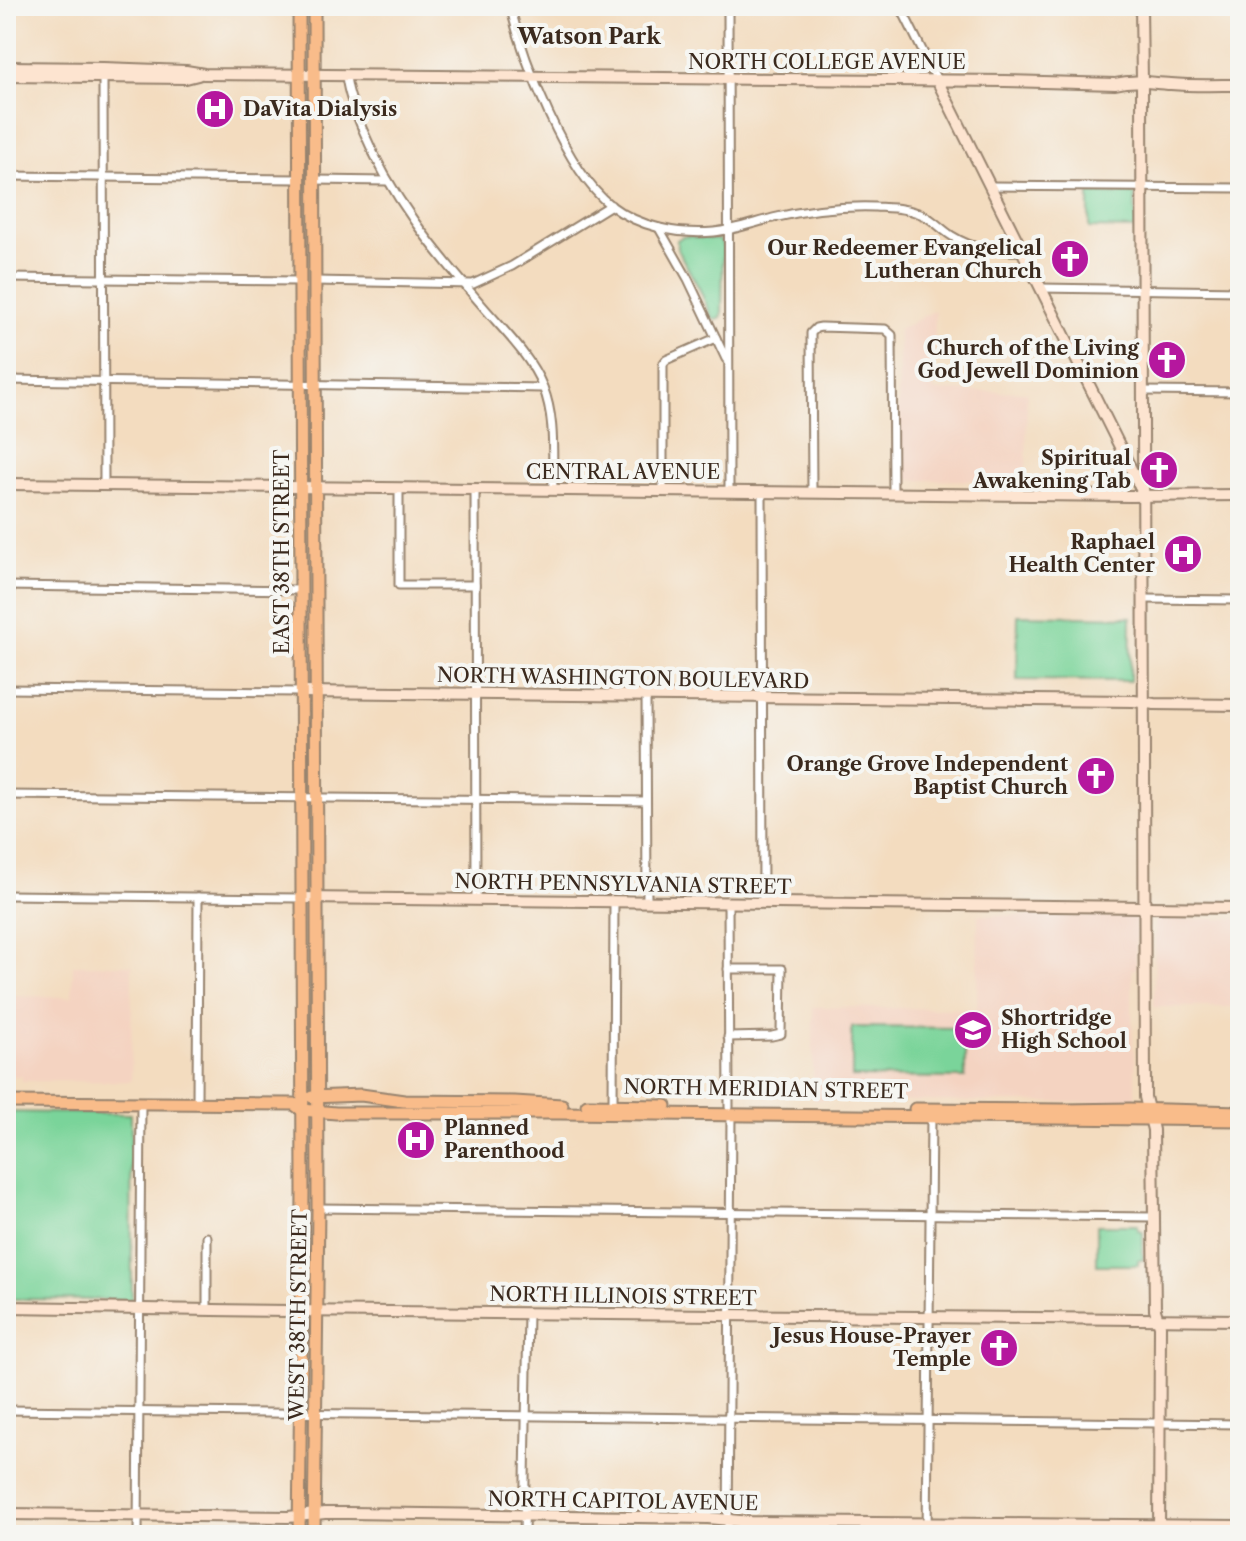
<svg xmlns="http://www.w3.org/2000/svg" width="1246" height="1541" viewBox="0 0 1246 1541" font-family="'Libre Caslon Text',serif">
<rect width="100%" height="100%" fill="#f6f6f2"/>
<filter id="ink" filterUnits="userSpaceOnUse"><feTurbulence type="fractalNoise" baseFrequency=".0125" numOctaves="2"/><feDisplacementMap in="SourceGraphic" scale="16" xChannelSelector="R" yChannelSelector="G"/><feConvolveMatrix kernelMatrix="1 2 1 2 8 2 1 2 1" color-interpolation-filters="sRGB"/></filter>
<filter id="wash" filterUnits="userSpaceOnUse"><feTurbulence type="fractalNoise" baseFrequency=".006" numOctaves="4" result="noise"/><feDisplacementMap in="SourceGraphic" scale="32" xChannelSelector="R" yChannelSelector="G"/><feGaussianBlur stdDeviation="1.8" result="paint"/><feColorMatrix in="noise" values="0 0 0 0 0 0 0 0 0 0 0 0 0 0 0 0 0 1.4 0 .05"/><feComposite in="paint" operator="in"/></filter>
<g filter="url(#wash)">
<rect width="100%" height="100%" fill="#f3dcbf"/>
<g fill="#f4d3c1">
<path d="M935,310L934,391L1027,392L1026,485L1004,484L1000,481L898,480L899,330Z"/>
<path d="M978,915L1132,917L1135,918L1136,968L1132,970V1005L1133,1051L1135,1061V1099L1133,1103L813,1100V1007L977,1009Z"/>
<path d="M1155,919H1240V1007H1154Z"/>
<path d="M73,965H132L131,1081H22V1076H6V996L72,997Z"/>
</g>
<g fill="#7ad49a" stroke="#5a7f5c" stroke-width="2">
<path d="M1089,194H1135L1136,229L1089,228Z"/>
<path d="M688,236L720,240L723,246L722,313L721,318L717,320L712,318L699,288L677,249V240L682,237Z"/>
<path d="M1018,615L1131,617L1130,681L1017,680Z"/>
<path d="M852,1027L965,1028V1078L852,1077Z"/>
<path d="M6,1112L131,1114L132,1300L6,1299Z"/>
<path d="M1097,1225H1138V1230L1143,1231V1260H1138V1265H1097Z"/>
</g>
</g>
<g filter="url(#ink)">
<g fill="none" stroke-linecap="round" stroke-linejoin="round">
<defs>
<g id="street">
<path d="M510,6C524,62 565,169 610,205C639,227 678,235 714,232C734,230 753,223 773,218C806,210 841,206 875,207C891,208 908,208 923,215C934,220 942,230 952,236C974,250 997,252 1022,251"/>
<path d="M728,6L729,491"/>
<path d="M900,6L937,80"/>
<path d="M346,76C348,94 355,111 362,128C391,198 433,248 481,304C503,330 530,355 543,387C556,419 552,456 553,490"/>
<path d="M103,77L104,485"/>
<path d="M6,176L300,179"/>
<path d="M315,180L388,181"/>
<path d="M989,186L1240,188"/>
<path d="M659,228L688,279L726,359"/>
<path d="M6,278L300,281"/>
<path d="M315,281L473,284L512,266L611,205"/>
<path d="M1040,288L1240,291"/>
<path d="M6,380L543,388"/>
<path d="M1144,391L1240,392"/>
<path d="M399,488V585H475"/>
<path d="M475,488L476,900"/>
<path d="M663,490V364L666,360L716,338"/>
<path d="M762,491L763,903"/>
<path d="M812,491L811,333L816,328L821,327L885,329L892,335L893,492"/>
<path d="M6,586L300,590"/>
<path d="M1144,599L1240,600"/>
<path d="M6,689L301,692"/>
<path d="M646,695L647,902"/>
<path d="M6,795L646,801"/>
<path d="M6,895L301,898"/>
<path d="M728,903L729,1107"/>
<path d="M728,969H782L781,1034L772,1036L728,1037"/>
<path d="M197,1104L198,897"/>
<path d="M613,1105L614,902"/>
<path d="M318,1208L1154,1217"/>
<path d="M207,1237V1309"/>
<path d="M6,1410L1240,1424"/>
<path d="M138,1535L141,1103"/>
<path d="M524,1535L528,1313"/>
<path d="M728,1535L731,1115"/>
<path d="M927,1535L931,1117"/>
</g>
<g id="secondary">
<path d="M1141,6L1142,81"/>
<path d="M6,67L103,68L186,71L204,74L1005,81L1115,84C1137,79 1149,83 1171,84C1193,86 1217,85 1240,85"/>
<path d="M6,76L186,78L198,75"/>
<path d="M937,80L1143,493"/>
<path d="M1142,87L1145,1097L1153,1130L1155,1310L1160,1326L1159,1535"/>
<path d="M6,484L1130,496L1240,495"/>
<path d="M301,692L1134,701L1154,704L1240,705"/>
<path d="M301,898L1240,908"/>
<path d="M6,1307L289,1311L1240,1320"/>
<path d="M6,1514L288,1517L325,1513H348L708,1518L750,1522L1240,1526"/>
</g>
<g id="primary">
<path d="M312,1097L361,1095L404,1101L515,1102L562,1105"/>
<path d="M6,1102L294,1104L302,1110L336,1113H559L1240,1120"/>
<path d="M587,1105L666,1106"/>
<path d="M915,1109L1063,1110L1130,1109L1240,1112"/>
<path d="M299,1535L303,1193L299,6"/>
<path d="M314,1535L318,1208L314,6"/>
</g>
</defs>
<use href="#street" stroke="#97836e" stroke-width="11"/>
<use href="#secondary" stroke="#97836e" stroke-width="14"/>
<use href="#primary" stroke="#97836e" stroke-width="15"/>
<use href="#street" stroke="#fff" stroke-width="7"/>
<use href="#secondary" stroke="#fde4d0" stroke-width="10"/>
<use href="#primary" stroke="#f9bc8a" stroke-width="11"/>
</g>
</g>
<defs>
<symbol id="hospital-disc" viewBox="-11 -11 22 22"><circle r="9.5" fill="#b5179e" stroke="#f6f6f2"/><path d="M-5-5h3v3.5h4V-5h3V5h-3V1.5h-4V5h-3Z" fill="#fff"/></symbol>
<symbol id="church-disc" viewBox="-11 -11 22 22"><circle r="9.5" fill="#b5179e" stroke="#f6f6f2"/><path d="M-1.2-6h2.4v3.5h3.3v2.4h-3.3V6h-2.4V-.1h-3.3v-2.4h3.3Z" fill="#fff"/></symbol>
<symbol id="school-disc" viewBox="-11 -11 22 22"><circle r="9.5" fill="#b5179e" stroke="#f6f6f2"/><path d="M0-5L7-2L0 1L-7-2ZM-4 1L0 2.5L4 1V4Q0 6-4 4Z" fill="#fff"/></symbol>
</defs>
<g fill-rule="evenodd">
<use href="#hospital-disc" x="193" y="87" width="44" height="44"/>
<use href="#church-disc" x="1048" y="237" width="44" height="44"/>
<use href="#church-disc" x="1145" y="338" width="44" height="44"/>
<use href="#church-disc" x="1137" y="448" width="44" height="44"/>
<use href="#hospital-disc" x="1161" y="532" width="44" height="44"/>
<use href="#church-disc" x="1074" y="754" width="44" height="44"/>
<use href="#school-disc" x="951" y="1008" width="44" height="44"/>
<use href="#hospital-disc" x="394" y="1118" width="44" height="44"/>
<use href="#church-disc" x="977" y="1326" width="44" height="44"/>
</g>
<g text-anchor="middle" stroke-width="8" stroke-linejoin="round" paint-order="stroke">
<g font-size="20" fill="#3b2a1e" stroke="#f6f6f2">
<text x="827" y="69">NORTH COLLEGE AVENUE</text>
<text x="623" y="479">CENTRAL AVENUE</text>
<text transform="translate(282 552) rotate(-90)" y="7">EAST 38TH STREET</text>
<text transform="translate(623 678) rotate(1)" y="7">NORTH WASHINGTON BOULEVARD</text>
<text transform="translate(623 884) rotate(1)" y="7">NORTH PENNSYLVANIA STREET</text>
<text transform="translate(766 1089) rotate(1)" y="7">NORTH MERIDIAN STREET</text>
<text transform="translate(623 1296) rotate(1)" y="7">NORTH ILLINOIS STREET</text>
<text transform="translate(298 1315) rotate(-89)" y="7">WEST 38TH STREET</text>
<text transform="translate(623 1501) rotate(1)" y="7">NORTH CAPITOL AVENUE</text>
</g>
<g font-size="20" font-weight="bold" fill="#3b2a1e" stroke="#f6f6f2" text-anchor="end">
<text x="243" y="116" text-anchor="start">DaVita Dialysis</text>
<text x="1042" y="255">Our Redeemer Evangelical<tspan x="1042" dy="23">Lutheran Church</tspan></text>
<text x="1139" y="355">Church of the Living<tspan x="1139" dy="23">God Jewell Dominion</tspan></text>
<text x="1131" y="465">Spiritual<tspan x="1131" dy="23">Awakening Tab</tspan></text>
<text x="1155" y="549">Raphael<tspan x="1155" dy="23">Health Center</tspan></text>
<text x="1068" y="771">Orange Grove Independent<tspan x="1068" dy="23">Baptist Church</tspan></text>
<text x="1001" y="1025" text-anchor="start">Shortridge<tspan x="1001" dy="23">High School</tspan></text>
<text x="444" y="1135" text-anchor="start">Planned<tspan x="444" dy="23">Parenthood</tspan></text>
<text x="971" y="1343">Jesus House-Prayer<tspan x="971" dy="23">Temple</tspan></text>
</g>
<g font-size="22" font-weight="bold" fill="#3b2a1e" stroke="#f6f6f2">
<text x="589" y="44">Watson Park</text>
</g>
</g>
<rect width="1246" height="1541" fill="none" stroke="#f6f6f2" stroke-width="32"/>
</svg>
